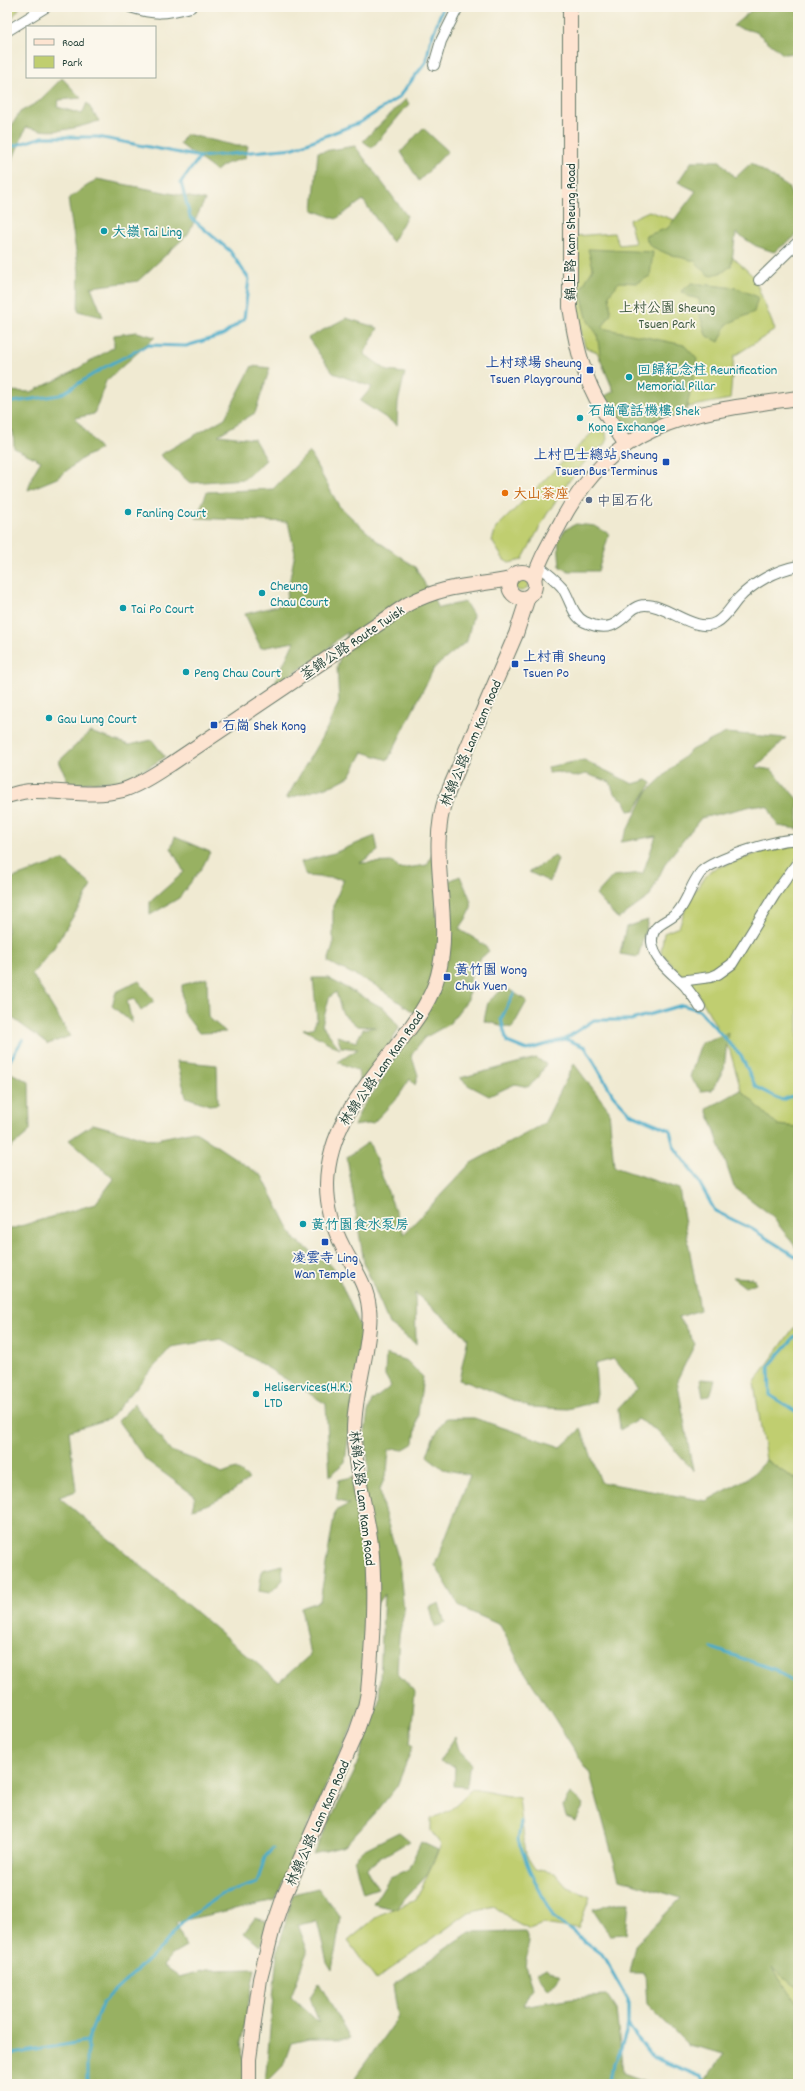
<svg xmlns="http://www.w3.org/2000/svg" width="805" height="2091" viewBox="0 0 805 2091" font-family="Dekko,'LXGW WenKai TC',sans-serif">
<rect width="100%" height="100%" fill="#fbf7ec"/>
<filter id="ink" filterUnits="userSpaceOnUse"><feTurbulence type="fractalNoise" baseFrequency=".025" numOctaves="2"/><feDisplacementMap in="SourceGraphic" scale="8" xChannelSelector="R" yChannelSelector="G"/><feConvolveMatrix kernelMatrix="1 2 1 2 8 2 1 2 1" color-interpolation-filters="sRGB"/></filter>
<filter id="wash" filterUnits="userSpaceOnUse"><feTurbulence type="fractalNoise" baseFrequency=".012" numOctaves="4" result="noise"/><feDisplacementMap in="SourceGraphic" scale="16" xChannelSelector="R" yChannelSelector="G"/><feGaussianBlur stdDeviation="0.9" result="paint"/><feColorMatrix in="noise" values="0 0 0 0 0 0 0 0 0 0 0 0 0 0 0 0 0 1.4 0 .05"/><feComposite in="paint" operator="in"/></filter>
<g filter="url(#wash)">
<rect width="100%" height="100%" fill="#f0ead2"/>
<g fill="#c0ce6f" stroke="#708652">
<path d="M7,7H20L9,22H7Z"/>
<path d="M649,211L674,220L688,215L754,277L775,330L734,356L730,399L683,408L614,392L597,352L585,347C574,310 575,274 575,236L614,233L619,245L635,243L629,220Z"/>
<path d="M600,425L606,433L607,439L604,445L588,458L569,481L547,514L522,560L509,563L504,560L492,541L496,528Z"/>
<circle cx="521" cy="584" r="7"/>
<path d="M798,839V1127L777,1126L741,1090L730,1051L699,995L661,952L664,933L679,927L690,897L711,870Z"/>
<path d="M798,1322V1477L794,1479L766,1460L754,1383Z"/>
<path d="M472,1789L519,1798L526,1855L535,1869L555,1873L566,1886L590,1897L578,1929L543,1924L529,1929L509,1918L494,1906L469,1912L376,1980L348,1941L379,1915L416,1900L441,1845L431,1831V1819L450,1810Z"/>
<path d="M771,1965L798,1988V2005L796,2003Z"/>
</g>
<g fill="#98b162" stroke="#5c774b">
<path d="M755,7H798V53L783,54L756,32L733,26Z"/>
<path d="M62,78L81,98L59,100L57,107L82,114L87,103L99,121C72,129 53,135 26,127L8,171L7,186L8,132L20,112L38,102Z"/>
<path d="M406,99L409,104L372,148L363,141Z"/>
<path d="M423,128L448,151L419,181L401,152Z"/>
<path d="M186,134L237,146H248L245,158L225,164L216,171L180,144Z"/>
<path d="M355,146L407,216L392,242L363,200L336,219L313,210L318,152Z"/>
<path d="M692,161H720L735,178L751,163L788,187L798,210L796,236L774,252L756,246L736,233L731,266L723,272L709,276L695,261L668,254L650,246L645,236L668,228L696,191L678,182Z"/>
<path d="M97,179L205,200L188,234L138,281L91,287L103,317L78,311L79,271L68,199Z"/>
<path d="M588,249L653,252L650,276L637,283L619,282L609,295L611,313L602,328L684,345L697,359L685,416L632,432L621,425L603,397L614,391L601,361L597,334L588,321L580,291L593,268Z"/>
<path d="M692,283L736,288L758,297L754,312L727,324L719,342L706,335L700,315L699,299L687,296L681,291Z"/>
<path d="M346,318L378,328L364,354L388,371L405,373L398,402L397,425L360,401L372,387L333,373L308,338Z"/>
<path d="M137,332L155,337L106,381L94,414L75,418L100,449L83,458L57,478L28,490L33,474L41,461L14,448L13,431L7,432V391L31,392L69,374L114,347V335Z"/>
<path d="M252,366L270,368L255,413L218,435L254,439L266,460L244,479L190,483L160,455L225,418Z"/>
<path d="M309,452L339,506L376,540L415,567L439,608L465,602L473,615L467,641L434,668L388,760L363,752L350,776L333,785L286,799L327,728L339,702L337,667L348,632L339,638L319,657L273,686L294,642L261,648L245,614L285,604L295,553L288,522L196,518L207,492L273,489Z"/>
<path d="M576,524L595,526L609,534L598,571H569L560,567L558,540L566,529Z"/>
<path d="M90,732L129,745L152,740L165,757L128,780L69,784L59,761Z"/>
<path d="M726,733L786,738L756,767L772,770L798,800V829L778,826L768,807L756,805L701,818L666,862L649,897L618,919L596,895L613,876L643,873L656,836L621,842L647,792L691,750Z"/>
<path d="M584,760L633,784L647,780L652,783L635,810L629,811L625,801L614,793L610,782L586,774L574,777L558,772L548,773V767Z"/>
<path d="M375,836L378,851L360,863L393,862L399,869L427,865L433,853L436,874L449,881L460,876C472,905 478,903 459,929C469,936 482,941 489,951L472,966L468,999L449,1024L424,1038L411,1055L418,1075L415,1085L410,1079L398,1097L373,1123L354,1126L361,1109L381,1082L406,1040L414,1035L423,1019L375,985L328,962L333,946V906L344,879L306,876L301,862L334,853Z"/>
<path d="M175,837L210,852L203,866L179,898L150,915V902L184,872L171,848Z"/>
<path d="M555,856L558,859L550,882L529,872Z"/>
<path d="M63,860L92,886L53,949L32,974L70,1036L48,1044L7,1014V880Z"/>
<path d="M648,920L638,957L620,954L626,927Z"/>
<path d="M207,978L208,1017L226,1032L199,1033L183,1012L182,985Z"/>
<path d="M313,978H328L385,1009L399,1027L391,1043L360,1084L358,1071L338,1062L358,1049L341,1047L337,1036L356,1042L363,1029L376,1027L357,1026L342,1013L336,992L329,998L322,1025L340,1049L303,1029L313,1028L317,1019Z"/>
<path d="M139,981L154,1001L141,1011L134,999L127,1001L132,1023L112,1006L116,992Z"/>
<path d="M505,987L527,1001L512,1028L484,1021L488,1002Z"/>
<path d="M728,1033L724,1069L712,1090L701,1091L690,1077L701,1043Z"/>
<path d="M536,1058L546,1064L538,1078L528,1087L515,1084L489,1096L468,1085L460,1078Z"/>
<path d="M177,1061L217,1065L218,1104L209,1105L186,1097Z"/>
<path d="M574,1064L609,1110L614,1167L679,1189L700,1310L679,1317L695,1344L677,1380L693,1471L658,1431L637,1419L620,1430L618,1409L638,1388L614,1359L595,1364L597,1393L595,1402L568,1409L529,1407L480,1386L459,1380L468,1338L415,1293L416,1344L389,1324L364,1263L347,1157L369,1142L404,1234L471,1163L544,1124Z"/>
<path d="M7,1071L29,1082L30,1131L7,1151Z"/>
<path d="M741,1090L777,1125L798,1127V1250L771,1215L734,1187L707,1109Z"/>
<path d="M93,1124L152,1140L194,1131L262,1176L295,1240L334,1268L365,1337L354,1394L345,1462L330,1476L326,1404L221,1339L171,1347L109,1419L69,1431L76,1491L59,1497L279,1682L310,1655L301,1608L320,1601L335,1511L349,1504L336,1500L339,1480L369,1473L365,1433L368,1412L372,1401L391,1386L385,1375L386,1354L407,1361L423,1377L414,1443L402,1450L394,1448L389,1450L387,1472L380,1489L383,1507L399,1561L404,1612L399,1636L397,1673L415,1692L410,1744L413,1746L397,1786L378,1810L345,1846L313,1854L354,1773L379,1700L384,1594L375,1606L365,1698L275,1900L176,1922L186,1947L172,1955L163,1966L179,1977L206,1970L255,1969L241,2043L247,2084H7V1230L95,1204L114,1179L69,1140Z"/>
<path d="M732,1277L753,1278L756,1283L745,1287Z"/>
<path d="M700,1379L715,1380L710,1396L703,1397Z"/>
<path d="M134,1404L171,1451L198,1461L222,1474L236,1469L249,1479C232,1493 214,1504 192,1509L195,1496L146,1460L118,1421Z"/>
<path d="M446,1418H474L561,1447L581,1429L601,1482L706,1501L750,1477L766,1460L794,1479L798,1477V1988L772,1967L798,2005V2084H703L725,2054L688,2045L647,2004L645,1973H629L635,1945L681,1898L619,1879L590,1774L521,1666L500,1625L460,1607L435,1565L470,1475L443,1469L427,1456L433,1438Z"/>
<path d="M282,1565L283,1580L270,1593L259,1591L262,1570Z"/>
<path d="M439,1603L445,1623L435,1627L430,1607Z"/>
<path d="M455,1737L459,1750L472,1764L469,1768L467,1787L454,1786L455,1767L439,1762Z"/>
<path d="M570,1793L584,1805L575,1821L566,1817L563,1806Z"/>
<path d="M399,1832L410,1841L380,1858L366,1869L378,1888L363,1893L354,1859L363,1850Z"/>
<path d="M421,1842L438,1850L428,1873L395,1909L373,1904L390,1877L408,1870Z"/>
<path d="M318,1888L341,1918L332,1970L327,1962L317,1921L298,1925L308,1952L291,1996L319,2023L310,1997L319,1983L350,2039H309L291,2043L283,2066L265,2084L277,1954L293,1894Z"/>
<path d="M618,1903H629L626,1934L610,1935L593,1909Z"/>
<path d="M255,1918L270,1923L260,1946L244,1933Z"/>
<path d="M525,1931L529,1942L525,1967L532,1987L523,2006L572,1998L607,1996L616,2010L623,2073L654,2084H354L356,2076L398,2017L393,1985L470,1932Z"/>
<path d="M546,1968L560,1976L548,1989L536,1974Z"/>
</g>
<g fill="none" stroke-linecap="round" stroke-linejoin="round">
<g stroke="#4aacc9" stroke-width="3">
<path d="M7,148L43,137H98L200,157"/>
<path d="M7,403L60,395L103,368L148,345L186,346L223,335L244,319L249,279L230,251L190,217L181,182L200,157L294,148L361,122L398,98L426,62L430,42L443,7"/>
<path d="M514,993L501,1019L507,1042L527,1050L565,1039L594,1020H631L682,1005L699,1010L741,1056L756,1087L782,1100L798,1094"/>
<path d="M565,1039L585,1047L613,1095L630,1113L670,1130L674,1147L695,1175L715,1211L752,1229L798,1258"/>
<path d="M7,1065L23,1039"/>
<path d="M798,1333L769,1366L770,1395L798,1413"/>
<path d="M712,1648L776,1670L798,1686"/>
<path d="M521,1821L518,1840L529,1869L553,1917L602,1954L628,2000V2025L652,2057L702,2077L705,2084"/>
<path d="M7,2055L87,2041"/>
<path d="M87,2084V2041L103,2002L163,1946L182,1922L223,1894L257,1883L265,1857L273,1848"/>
<path d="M606,2084L621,2049L628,2025"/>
</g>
</g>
</g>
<g filter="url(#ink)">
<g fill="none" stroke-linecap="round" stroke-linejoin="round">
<defs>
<g id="street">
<path d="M130,7C155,15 165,14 191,7"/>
<path d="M7,31L46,7"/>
<path d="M434,65L441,41L458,7"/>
<path d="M759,280L798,242"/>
<path d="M537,565C546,572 555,579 562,587C570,598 572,616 585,622C622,639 624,605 645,605C667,604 696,635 717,622C726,617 731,607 738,599C753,583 776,570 798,566"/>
<path d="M680,981L711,977L718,974L732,964L775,894L798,862"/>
<path d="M700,1007C696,1000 691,994 686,987C674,974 654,962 652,942C651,923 668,923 678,912C688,900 691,884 701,872C712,860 781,837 798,840"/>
</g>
<g id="secondary">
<path d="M570,7V307C575,339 581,369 596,398C605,414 616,429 626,445"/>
<circle cx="522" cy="585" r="13"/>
<path d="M534,580C539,559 551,541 561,522C616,418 692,413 798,398"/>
<path d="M7,796C15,794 23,791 31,791C62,790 92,798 123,790C140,785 156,773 171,764L408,604C446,584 471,587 510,579"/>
<path d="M249,2084V2059L260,1979L273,1928L284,1896L356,1733L365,1707L368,1692C372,1646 376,1591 371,1545C367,1510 355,1474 354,1438C353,1409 361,1379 366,1350C368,1336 371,1322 369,1308C367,1285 353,1267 343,1247C333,1228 327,1206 327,1184C328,1124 370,1081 404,1036C418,1018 432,998 438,975C454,916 426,855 446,797L516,634L528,597"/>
</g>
</defs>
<use href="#street" stroke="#687a6b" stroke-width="12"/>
<use href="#secondary" stroke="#687a6b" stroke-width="16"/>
<use href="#street" stroke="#fff" stroke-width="10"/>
<use href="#secondary" stroke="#fde4d1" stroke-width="14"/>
</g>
</g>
<g fill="#0f9aa8" stroke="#fbf7ec" stroke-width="1.5">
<circle cx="104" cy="231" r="4"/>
<circle cx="629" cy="377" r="4"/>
<circle cx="580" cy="418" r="4"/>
<circle cx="128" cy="512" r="4"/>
<circle cx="262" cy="593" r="4"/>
<circle cx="123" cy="608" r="4"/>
<circle cx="186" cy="672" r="4"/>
<circle cx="49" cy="718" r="4"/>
<circle cx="303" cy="1224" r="4"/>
<circle cx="256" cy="1394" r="4"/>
</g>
<g fill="#1a4fb4" stroke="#fbf7ec" stroke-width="1.5">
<rect x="586" y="366" width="8" height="8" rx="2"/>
<rect x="662" y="458" width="8" height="8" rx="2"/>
<rect x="511" y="660" width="8" height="8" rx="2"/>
<rect x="210" y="721" width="8" height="8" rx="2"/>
<rect x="443" y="973" width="8" height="8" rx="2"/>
<rect x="321" y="1238" width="8" height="8" rx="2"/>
</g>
<circle fill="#e8710a" stroke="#fbf7ec" stroke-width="1.5" cx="505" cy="493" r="4"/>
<circle fill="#5c6f8a" stroke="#fbf7ec" stroke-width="1.5" cx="589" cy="500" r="4"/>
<g text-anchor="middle" stroke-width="3.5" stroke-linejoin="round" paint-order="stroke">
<g font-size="14" fill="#0d838f" stroke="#fbf7ec" text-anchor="start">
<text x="112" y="236">大嶺 Tai Ling</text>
<text x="637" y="374">回歸紀念柱 Reunification<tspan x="637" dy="16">Memorial Pillar</tspan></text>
<text x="588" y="415">石崗電話機樓 Shek<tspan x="588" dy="16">Kong Exchange</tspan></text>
<text x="136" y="517">Fanling Court</text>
<text x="270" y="590">Cheung<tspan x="270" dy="16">Chau Court</tspan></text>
<text x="131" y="613">Tai Po Court</text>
<text x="194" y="677">Peng Chau Court</text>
<text x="57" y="723">Gau Lung Court</text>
<text x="311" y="1229">黃竹園食水泵房</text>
<text x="264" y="1391">Heliservices(H.K.)<tspan x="264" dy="16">LTD</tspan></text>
</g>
<g font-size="14" fill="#1f3d34" stroke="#fbf7ec">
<text transform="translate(570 232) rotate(-90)" y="5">錦上路 Kam Sheung Road</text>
<text transform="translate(352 642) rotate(-34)" y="5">荃錦公路 Route Twisk</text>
<text transform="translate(470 743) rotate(-67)" y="5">林錦公路 Lam Kam Road</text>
<text transform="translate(381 1068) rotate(-55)" y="5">林錦公路 Lam Kam Road</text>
<text transform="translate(363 1498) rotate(83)" y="5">林錦公路 Lam Kam Road</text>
<text transform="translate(317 1823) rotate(-66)" y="5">林錦公路 Lam Kam Road</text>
</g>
<g font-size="14" fill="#3f5a40" stroke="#fbf7ec">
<text x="667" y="312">上村公園 Sheung<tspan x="667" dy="16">Tsuen Park</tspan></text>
</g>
<g font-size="14" fill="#164399" stroke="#fbf7ec" text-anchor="start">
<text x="582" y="367" text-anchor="end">上村球場 Sheung<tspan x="582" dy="16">Tsuen Playground</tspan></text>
<text x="658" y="459" text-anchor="end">上村巴士總站 Sheung<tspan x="658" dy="16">Tsuen Bus Terminus</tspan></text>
<text x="523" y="661">上村甫 Sheung<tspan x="523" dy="16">Tsuen Po</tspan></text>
<text x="222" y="730">石崗 Shek Kong</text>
<text x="455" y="974">黃竹園 Wong<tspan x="455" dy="16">Chuk Yuen</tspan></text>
<text x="325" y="1262" text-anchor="middle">凌雲寺 Ling<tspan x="325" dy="16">Wan Temple</tspan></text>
</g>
<g font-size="14" fill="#c56008" stroke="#fbf7ec" text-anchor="start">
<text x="513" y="498">大山荼座</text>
</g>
<g font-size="14" fill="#4e5e75" stroke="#fbf7ec" text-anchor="start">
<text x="597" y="505">中国石化</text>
</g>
</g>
<rect width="805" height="2091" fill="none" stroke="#fbf7ec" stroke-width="24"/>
<rect x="26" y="26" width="130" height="52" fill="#fbf7ec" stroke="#a3ada2"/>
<rect x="34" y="39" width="20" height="6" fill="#fde4d1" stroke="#a3ada2"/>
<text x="62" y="46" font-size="12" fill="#1f3d34">Road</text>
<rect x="34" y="56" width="20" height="12" fill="#c0ce6f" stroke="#a3ada2"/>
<text x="62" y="66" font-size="12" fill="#1f3d34">Park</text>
</svg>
